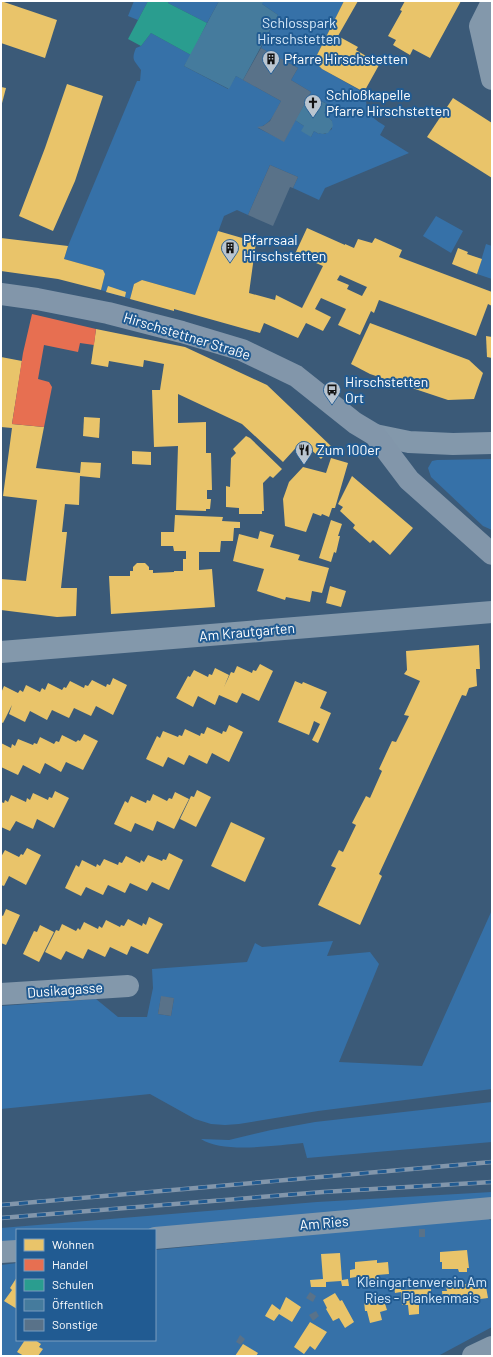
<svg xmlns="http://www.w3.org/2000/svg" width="493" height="1357" viewBox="0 0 493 1357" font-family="Barlow,sans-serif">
<rect width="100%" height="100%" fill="#3b5a78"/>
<g fill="#3671a8" fill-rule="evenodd">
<path d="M134,1H148L138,20L128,16Z"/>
<path d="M169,1H219L207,23L168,3Z"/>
<path d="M262,1H344L314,61L322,69L363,92L365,89C367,112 366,114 385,126L380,135L409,153L325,188L319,200L293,188L298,177L270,165L248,215L237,210L224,216L195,295L142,280L134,284L130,299L101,290L105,274L102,270L64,259L68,246L137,81H140L141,70C134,60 131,60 136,48L141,46L151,33L191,55L184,66L228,89L236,76L281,101C274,114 272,123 258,128L284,141L295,120L304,126L311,137L314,131L319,134L320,133L325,134L332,129V121L328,117L329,115L324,113L329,105L316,98H310L307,104L305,103L311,92L291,80L298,68L261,48L278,15L262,4Z"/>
<path d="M436,216L463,231L451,253L423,236Z"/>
<path d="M486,244L492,246V279L477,274Z"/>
<path d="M492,459V530L483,526L431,477L428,468L432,461L437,460Z"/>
<path d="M492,910V1089L318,1111L239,1124L225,1125L211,1124L195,1119L150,1094L1,1109V1006L96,999L118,1017H147L153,988L152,969L247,962L255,943L262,947L333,941L327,956L370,952L379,964L339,1062L422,1066ZM161,997L174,998L171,1016L158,1014Z"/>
<path d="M492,1102V1142L307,1158L303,1143C277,1145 223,1154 201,1139L229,1140L271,1130L315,1122Z"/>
<path d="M492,1192V1206L155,1230H17V1244L1,1246V1228L317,1202Z"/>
<path d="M485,1217L492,1221V1327L438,1356H1V1265L17,1263V1340H155V1250Z"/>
</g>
<g fill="#e9c46a" fill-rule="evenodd">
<path d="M1,1L57,20L45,58L1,43Z"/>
<path d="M344,1H358L338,36L358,47L356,50L371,59L370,60L379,65L364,92L322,69L314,61Z"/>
<path d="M405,1H461L430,58L413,49L410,55L393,45L396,40L388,36L402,11L400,10Z"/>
<path d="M67,84L103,96L75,181L53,231L19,216L45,148Z"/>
<path d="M1,87L6,88L1,107Z"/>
<path d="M453,98L492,123V178L427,137Z"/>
<path d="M307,228L345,245V244L354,248L358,239L372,243L375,238L402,250L399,257L492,292V306L488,304L476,336L379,300L374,313L371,311L360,335L338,325L346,309L321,298L315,309L331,317L323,331L306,323L298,338L264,323L260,333L174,309V311L130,299L134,284L142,280L195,295L218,231L256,242L249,293L275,300L276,295L302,308L323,266L295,254ZM340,275L367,287L362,296L347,289L349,285L337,280Z"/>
<path d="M1,238L68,246L64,259L103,270L105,274L101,290L58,279L1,271Z"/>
<path d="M458,248L468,252L467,254L482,259L477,274L452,264Z"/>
<path d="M108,286L126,292L125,297L106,292Z"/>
<path d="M370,323L469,360L483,373L474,399L448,400L370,374L351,364Z"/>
<path d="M96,329L185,347L267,385L332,447L321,459L302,441L283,462L242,424L178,394V423L206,422V453H211L212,490H207V499H211L210,509H206V511L176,510L178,446L154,447L152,390H160L164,364L144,360L143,367L109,361L108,367L91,364Z"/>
<path d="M486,336L492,337V358L487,357Z"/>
<path d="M1,357L22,361L12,424L44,427L36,468L80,473L81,462L101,463L100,478L80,476L79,505L65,504L62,532H67L61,588H77L76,616L57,617L1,610V579L26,581L37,500L3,496L12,428L1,427Z"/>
<path d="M84,417L100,418L99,438L83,436Z"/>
<path d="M246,436L250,438L282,469L273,478L270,476L263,483L264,511H262V514H239V508L226,507V486L230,487L231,458L236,453L233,449Z"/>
<path d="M132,451L151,452V465L132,464Z"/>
<path d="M331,458L348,463L335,508H332L329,517L322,514L321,516L313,513L306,532L285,526L283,499L289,482L303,467L326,473Z"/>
<path d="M352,476L413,528L390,555L373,540L370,543L353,528L355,525L340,511L343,507L338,504Z"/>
<path d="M175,515L223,517L222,521L240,522V528H234L233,541H221L220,552H199V570L212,569L215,607L111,614L109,576H130V571H133V567L137,563H145L149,567V570H153V573L174,572V571H183V559H186V551H174L173,546H161V532H174Z"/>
<path d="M331,520L342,524L338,536H340L336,553L334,552L331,562L319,558Z"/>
<path d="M260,531L274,535L270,547L300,555L298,560L329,568L322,593L312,591L310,602L286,597L285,600L257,591L264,569L233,561L239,534L258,539Z"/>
<path d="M330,586L346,591L341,607L326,603Z"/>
<path d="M479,645L480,669H476L477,686L469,688L466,696L462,695L379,874L382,876L360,925L318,905L336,868L331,866L339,850L343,852L356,825L352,823L366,796L370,798L382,771L379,769L392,741L396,742L409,716L404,715L420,681L404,674L407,670L406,651Z"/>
<path d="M260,664L273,671L259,701L242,693L237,703L219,695L215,705L198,696L193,707L176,698L188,676L190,677L194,670L208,677L209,674L212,675L215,668L229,675L224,687L231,672L234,673L237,666L252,673L253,670L256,671Z"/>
<path d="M113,678L127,685L113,715L96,706L91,716L74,708L69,718L52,710L47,720L30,711L25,722L9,714L12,705L3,723L1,722V693L4,686L18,693L20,690L23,692L26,685L40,692L42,688L45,690L48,683L62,690L64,687L66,688L70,681L84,688L85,685L88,686L92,680L106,687L107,684L110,685Z"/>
<path d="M295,681L302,684L303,682L327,692L320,708L331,713L318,743L312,740L320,724L314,721L309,735L278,722Z"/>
<path d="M229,725L243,732L229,762L212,753L207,764L189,755L184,765L168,757L163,767L146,759L157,736L160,738L163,731L178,737L179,735L182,736L185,729L200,736L201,733L204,734L207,727L222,734L223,731L226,732Z"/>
<path d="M84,734L98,741L83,770L66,762L61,772L45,763L40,774L23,765L18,775L1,767V743L11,748L12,744L15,746L18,739L33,745L34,743L37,744L40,737L54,744L56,741L59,742L62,735L76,742L78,740L80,741Z"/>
<path d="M197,790L211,797L196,827L180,819L191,796L194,797Z"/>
<path d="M55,791L69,798L54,828L37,819L33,829L16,821L10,831L1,827V802L4,803L5,800L8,802L11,795L26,802L27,798L30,800L33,793L48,800L49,797L52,798Z"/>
<path d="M175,792L189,799L174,829L157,821L153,831L135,823L131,832L114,824L125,801L128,803L131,796L146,803L147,800L150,801L153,794L167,801L169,798L172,799Z"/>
<path d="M231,822L265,838L245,882L211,866Z"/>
<path d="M27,848L41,855L26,885L9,876L4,886L1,885V857L5,850L19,857L21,854L23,855Z"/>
<path d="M169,853L183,860L169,890L152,882L147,891L130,883L125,893L108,885L103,895L86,887L81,896L65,888L76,865L79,867L82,860L96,867L97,864L100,866L104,859L118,865L119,862L122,863L126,856L140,863L141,860L144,862L148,855L162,861L163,859L166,860Z"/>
<path d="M6,909L20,915L6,945L1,943V915L3,916Z"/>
<path d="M149,917L163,924L148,954L131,946L127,955L110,947L105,957L88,949L83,959L66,951L61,960L45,952L56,930L59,931L62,924L76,931L78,928L80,930L84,922L98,929L99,926L102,928L106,920L120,927L121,925L124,926L128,919L142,926L143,923L146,925Z"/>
<path d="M40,925L54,932L39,962L23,954L34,931L37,932Z"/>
<path d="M467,1250L469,1268H467V1272H459L458,1269H442V1262H440V1252Z"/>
<path d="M340,1253L342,1280L348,1279L349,1286H342L341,1281L326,1282V1287H311L310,1280L323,1279L321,1254Z"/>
<path d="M377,1260V1263L388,1262L389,1274L377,1275V1280H367V1278L356,1279V1277L350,1278V1270L355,1269V1262Z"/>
<path d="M17,1277V1309L4,1301L12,1290L10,1288Z"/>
<path d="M485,1281L488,1298L449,1303L448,1300L443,1301L442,1291H447L446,1287Z"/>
<path d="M401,1286V1290L431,1289V1304H419V1314L409,1315L408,1305H402L401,1292L395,1293L394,1287Z"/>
<path d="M335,1293L340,1301L342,1300L354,1322L345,1328L339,1318L333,1321L326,1309L327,1308L323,1300Z"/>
<path d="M382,1294L387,1310L380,1312L382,1320L370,1323L367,1311H365L364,1301L366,1300L365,1298Z"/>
<path d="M286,1297L301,1307L292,1322L279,1314L274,1321L265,1316L272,1304L280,1310Z"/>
<path d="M310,1322L327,1332L315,1350L310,1346L304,1354L294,1347Z"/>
<path d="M25,1340H35L41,1344L39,1347L43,1349L38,1356H24L17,1352Z"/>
<path d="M243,1344L258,1353L256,1356H235Z"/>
</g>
<path fill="#e76f51" d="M32,314L96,329L94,345L80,343L78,352L44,345L38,379L49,382L52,387L44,427L12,424L23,353Z"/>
<path fill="#2a9d8f" d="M148,1H169L168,3L207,23L191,55L151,33L141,46L128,39Z"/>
<g fill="#457b9d">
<path d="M219,1H262L263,2L262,4L278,15L243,80L236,76L229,89L184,66Z"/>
<path d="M313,97L329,105L324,113L329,115L328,117L332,121L333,126L328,133L322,134L320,133L319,134L314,131L311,137L301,131L304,126L295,120L305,103L307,104L310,98Z"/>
</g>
<g fill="#597289">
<path d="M261,48L298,68L291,80L311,92L284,142L257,127L263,126L270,121L281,101L243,80Z"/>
<path d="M270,165L298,177L293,188L290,187L273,226L248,215Z"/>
<path d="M161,996L174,998L171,1016L158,1014Z"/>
<rect x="419" y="1229" width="6" height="8"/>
<path d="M310,1292L316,1296L313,1302L306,1298Z"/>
<path d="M316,1311L319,1316L313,1321L309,1315Z"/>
<path d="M240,1335L245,1339L241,1345L236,1342Z"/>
</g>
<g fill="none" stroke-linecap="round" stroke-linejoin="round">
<g stroke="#8398ab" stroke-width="22">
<path d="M492,2L480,26L492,79"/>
<path d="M375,435L409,442L453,444L492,443"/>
<path d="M1,652L492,612"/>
<path d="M1,994L128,986"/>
<path d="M155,1238L492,1208"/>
<path d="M1,1252L17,1251"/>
<path d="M473,1356L492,1347"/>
</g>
<path stroke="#8296aa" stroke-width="22" d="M1,294L37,299L108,313L182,332L242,350L296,376L355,423L375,435L409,480L492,554"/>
<defs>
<g id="rail">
<path d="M1,1205L492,1162"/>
<path d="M1,1218L323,1192L492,1182"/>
</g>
</defs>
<use href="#rail" stroke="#8296ab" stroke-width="4.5"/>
<use href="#rail" stroke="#215b92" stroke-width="3" stroke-dasharray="9" stroke-linecap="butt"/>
</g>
<defs>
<symbol id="building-pin" viewBox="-11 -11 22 30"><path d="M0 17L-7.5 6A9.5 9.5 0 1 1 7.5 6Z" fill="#bac5d0" stroke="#215b92"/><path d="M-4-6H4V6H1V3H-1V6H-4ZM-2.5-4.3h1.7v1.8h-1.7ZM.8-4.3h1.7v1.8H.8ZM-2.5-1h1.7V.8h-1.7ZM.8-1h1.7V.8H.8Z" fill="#111"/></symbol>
<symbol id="church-pin" viewBox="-11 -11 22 30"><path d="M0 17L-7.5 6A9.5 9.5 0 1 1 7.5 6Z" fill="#bac5d0" stroke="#215b92"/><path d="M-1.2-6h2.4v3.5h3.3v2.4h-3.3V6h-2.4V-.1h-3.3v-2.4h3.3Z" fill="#111"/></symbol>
<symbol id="bus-pin" viewBox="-11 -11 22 30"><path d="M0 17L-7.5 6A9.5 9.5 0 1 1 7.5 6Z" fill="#bac5d0" stroke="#215b92"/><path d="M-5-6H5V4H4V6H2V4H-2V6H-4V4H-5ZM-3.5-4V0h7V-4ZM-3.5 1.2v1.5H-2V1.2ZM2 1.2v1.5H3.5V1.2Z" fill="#111"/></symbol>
<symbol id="restaurant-pin" viewBox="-11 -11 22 30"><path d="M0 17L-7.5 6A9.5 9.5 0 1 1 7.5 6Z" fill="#bac5d0" stroke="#215b92"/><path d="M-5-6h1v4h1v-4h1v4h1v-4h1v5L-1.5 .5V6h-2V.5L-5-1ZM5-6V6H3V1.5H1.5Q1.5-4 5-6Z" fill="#111"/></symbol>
</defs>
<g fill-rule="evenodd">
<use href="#building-pin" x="261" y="49" width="20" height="27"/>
<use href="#church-pin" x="303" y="93" width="20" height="27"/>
<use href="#building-pin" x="220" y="238" width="20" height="27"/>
<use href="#bus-pin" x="322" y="380" width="20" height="27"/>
<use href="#restaurant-pin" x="294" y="440" width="20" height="27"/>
</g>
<g text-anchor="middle" stroke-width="4" stroke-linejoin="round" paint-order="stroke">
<g font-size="14" fill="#d8eafa" stroke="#215b92">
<text x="299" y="28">Schlosspark<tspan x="299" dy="16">Hirschstetten</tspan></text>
<text x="422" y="1287">Kleingartenverein Am<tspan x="422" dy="16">Ries - Plankenmais</tspan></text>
</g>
<g font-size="14" fill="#fff" stroke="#215b92" text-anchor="start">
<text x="284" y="64">Pfarre Hirschstetten</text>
<text x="326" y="100">Schloßkapelle<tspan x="326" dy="16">Pfarre Hirschstetten</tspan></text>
<text x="243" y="245">Pfarrsaal<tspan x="243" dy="16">Hirschstetten</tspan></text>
<text x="345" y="387">Hirschstetten<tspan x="345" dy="16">Ort</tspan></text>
<text x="317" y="455">Zum 100er</text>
</g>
<g font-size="14" fill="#fff" stroke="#215b92">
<text transform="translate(187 336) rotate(17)" y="5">Hirschstettner Straße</text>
<text transform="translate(247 632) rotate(-5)" y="5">Am Krautgarten</text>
<text transform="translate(65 990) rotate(-4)" y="5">Dusikagasse</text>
<text transform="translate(324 1223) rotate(-5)" y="5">Am Ries</text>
</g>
</g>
<rect width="493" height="1357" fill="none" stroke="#ffffff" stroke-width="4"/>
<rect x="16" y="1229" width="140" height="112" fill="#215b92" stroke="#7a9dbe"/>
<rect x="24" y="1239" width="20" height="12" fill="#e9c46a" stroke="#7a9dbe"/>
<text x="52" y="1249" font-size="12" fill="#ffffff">Wohnen</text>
<rect x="24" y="1259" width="20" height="12" fill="#e76f51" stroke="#7a9dbe"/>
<text x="52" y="1269" font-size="12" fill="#ffffff">Handel</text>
<rect x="24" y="1279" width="20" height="12" fill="#2a9d8f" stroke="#7a9dbe"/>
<text x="52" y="1289" font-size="12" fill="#ffffff">Schulen</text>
<rect x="24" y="1299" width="20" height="12" fill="#457b9d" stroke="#7a9dbe"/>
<text x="52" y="1309" font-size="12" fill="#ffffff">Öffentlich</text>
<rect x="24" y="1319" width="20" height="12" fill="#597289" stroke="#7a9dbe"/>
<text x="52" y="1329" font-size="12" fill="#ffffff">Sonstige</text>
</svg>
